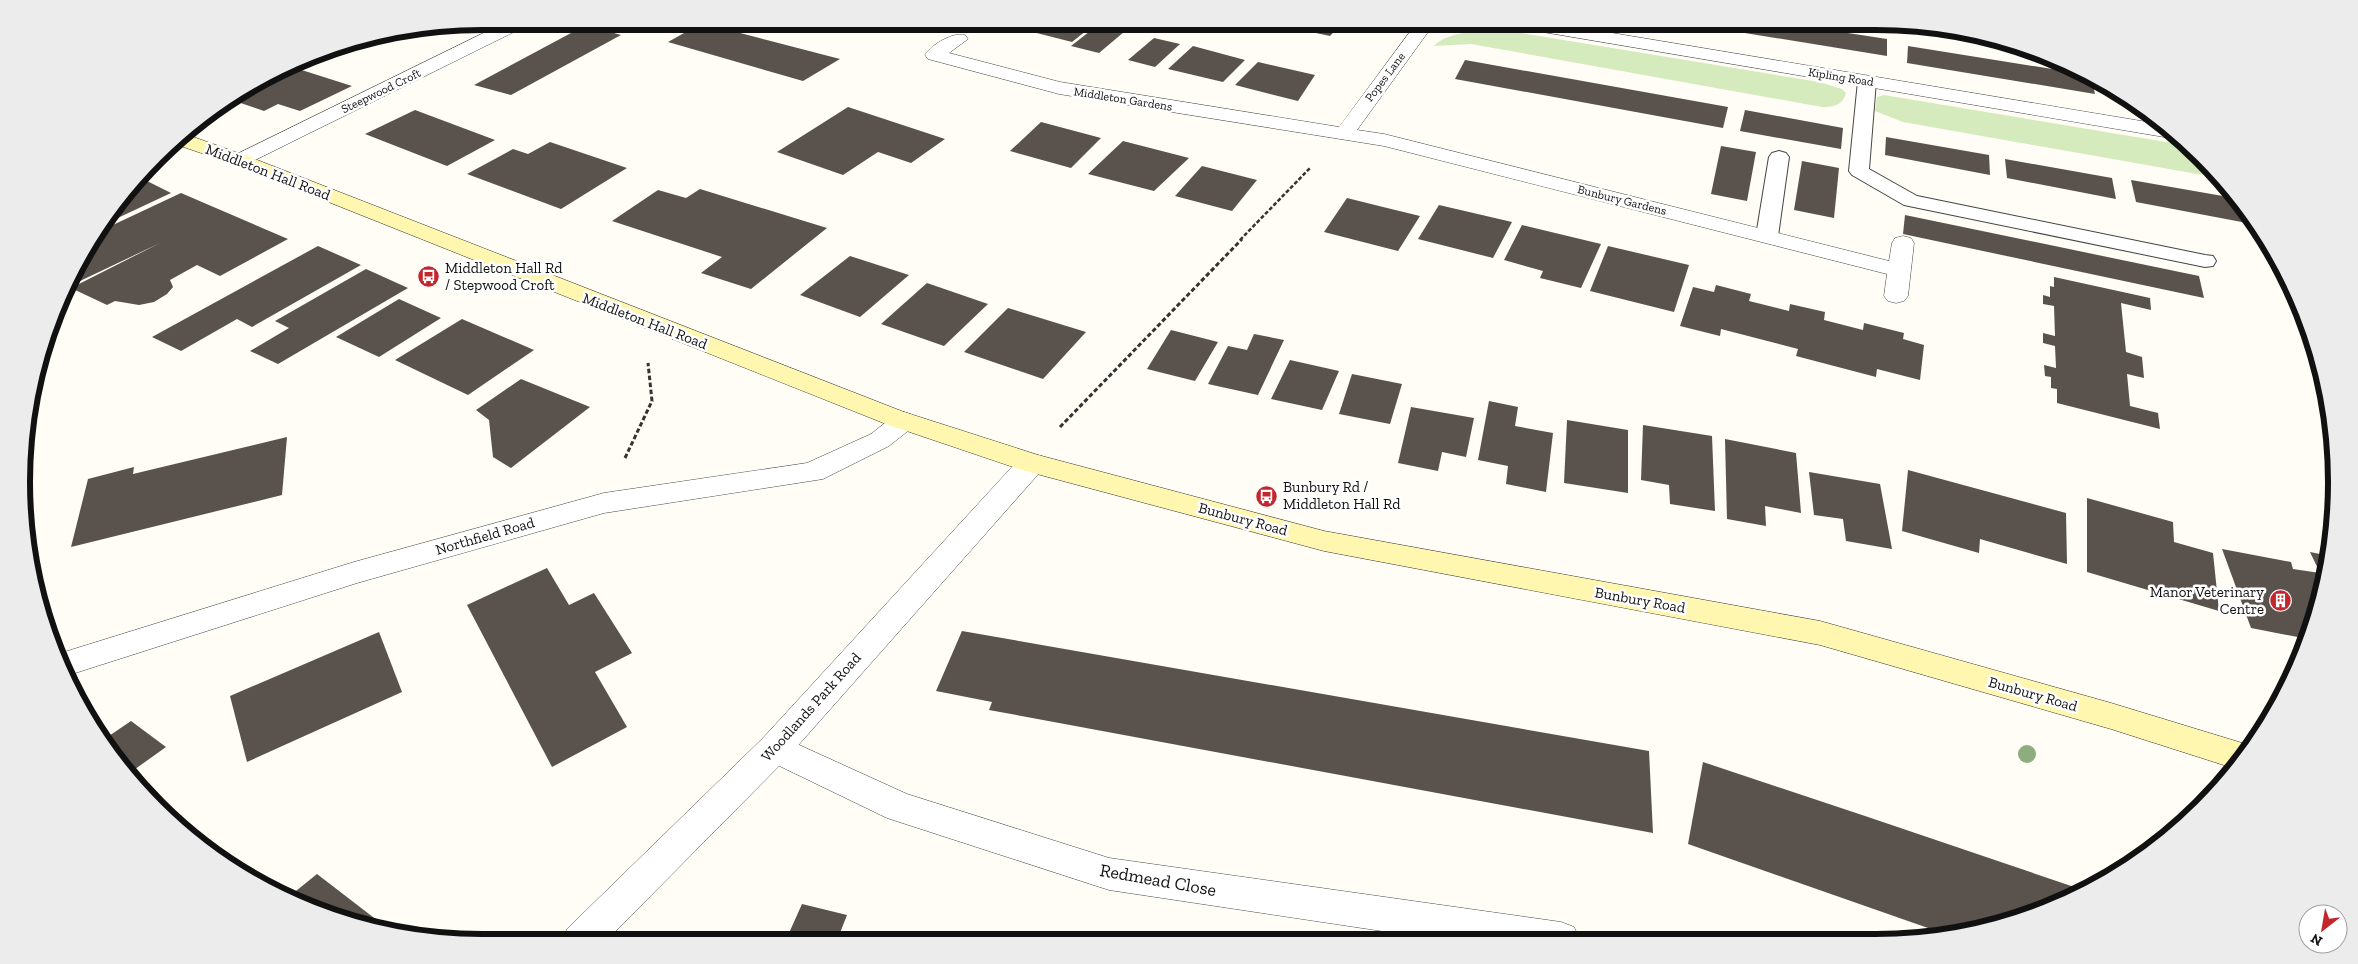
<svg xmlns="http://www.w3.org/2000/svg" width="2358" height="964" viewBox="0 0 2358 964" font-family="'Zilla Slab',serif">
<rect width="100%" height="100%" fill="#fffdf5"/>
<g fill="#d5ebbd">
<path d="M1503,30L1819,82L1842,89L1846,93C1843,105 1834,107 1822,107L1471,44L1434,46C1446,32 1485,29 1503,30Z"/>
<path d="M1884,95L2190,146L2220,178L1903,122L1875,111L1877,97Z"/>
</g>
<g fill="#5a524d">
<path d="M601,21H645L629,30Z"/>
<path d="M990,21H1090L1096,23L1072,42Z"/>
<path d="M1103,21H1137L1099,53L1071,46Z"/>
<path d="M1304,21H1344L1330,36L1297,29Z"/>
<path d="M1661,21H1700L1698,28Z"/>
<path d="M1716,21H1770L1887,39V56L1714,28Z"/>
<path d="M702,23L840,59L803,81L668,42Z"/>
<path d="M586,25L621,35L511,95L474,85Z"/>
<path d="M1154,38L1180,44L1155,67L1128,60Z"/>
<path d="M1193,46L1245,60L1223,82L1168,69Z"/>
<path d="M1908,46L2089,75L2091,76L2095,94L1907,63Z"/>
<path d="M1465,60L1728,107L1723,128L1455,79Z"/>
<path d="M1258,62L1315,75L1298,101L1235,85Z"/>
<path d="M289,66L352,86L300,111L278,104L264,111L229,99L251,83Z"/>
<path d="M848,107L945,139L911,163L878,152L843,175L777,152Z"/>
<path d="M415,110L495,140L447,166L365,134Z"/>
<path d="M1745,110L1843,128L1841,149L1740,131Z"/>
<path d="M1041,122L1101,138L1071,168L1010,151Z"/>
<path d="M1886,137L1989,155L1990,175L1885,155Z"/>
<path d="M1123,141L1189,158L1154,191L1088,174Z"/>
<path d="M550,142L627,168L561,209L467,174L513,149L528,154Z"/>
<path d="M1721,146L1756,152L1747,201L1711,194Z"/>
<path d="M2005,159L2112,178L2116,199L2007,178Z"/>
<path d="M1802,161L1839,168L1834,218L1794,210Z"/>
<path d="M1202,166L1257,180L1232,211L1175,196Z"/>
<path d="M143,179L171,193L107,223Z"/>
<path d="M2131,180L2240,199L2247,223L2136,202Z"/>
<path d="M700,189L827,228L751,289L701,273L722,257L612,221L658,190L686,198Z"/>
<path d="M181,193L288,239L220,276L197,265L170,280L173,287L167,294L154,302L139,305L115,301L107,305L71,288L160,243L80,281L72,277L79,260L95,253L86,249L100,231Z"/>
<path d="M1347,198L1383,207L1420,216L1398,251L1324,232Z"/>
<path d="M1439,205L1512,222L1493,258L1418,239Z"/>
<path d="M1905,215L2199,276L2204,298L1903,234Z"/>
<path d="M1522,225L1601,244L1581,288L1540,278L1543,271L1504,260Z"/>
<path d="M318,246L361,265L252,327L237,319L181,351L152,337Z"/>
<path d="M1608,246L1689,265L1674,312L1590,291Z"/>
<path d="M850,256L909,275L860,317L800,295Z"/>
<path d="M366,269L408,288L278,364L250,351L289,328L275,321Z"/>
<path d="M2054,277L2150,298L2151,310L2121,303L2126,352L2142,357L2144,378L2127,374L2130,406L2158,413L2160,429L2057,403V389L2051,388V377L2045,376L2044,365L2056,368L2055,346L2043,343V333L2055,336L2054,306L2043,304V295L2050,297V286L2054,287Z"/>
<path d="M927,283L988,304L944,346L881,324Z"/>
<path d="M1716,285L1751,294L1749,301L1789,311L1790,304L1825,312L1824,320L1863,330L1864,323L1904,333L1903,339L1924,345L1920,380L1877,369L1876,377L1796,356L1798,349L1721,329L1720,336L1680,326L1693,287L1714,292Z"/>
<path d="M399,299L441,318L379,357L336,337Z"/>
<path d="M1008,308L1086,332L1043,379L964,352Z"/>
<path d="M462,319L534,350L468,395L395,360Z"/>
<path d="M1171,330L1218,342L1195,381L1147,369Z"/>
<path d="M1254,334L1284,340L1258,395L1208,384L1228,346L1247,350Z"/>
<path d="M1290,360L1339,371L1322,410L1271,399Z"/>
<path d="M1352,374L1402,384L1390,424L1339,414Z"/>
<path d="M521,379L590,407L511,468L493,457L489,420L476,410Z"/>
<path d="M1489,401L1518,407L1515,426L1553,433L1546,492L1506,484L1508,466L1478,460Z"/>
<path d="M1411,407L1474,418L1466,457L1442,452L1438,471L1398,463Z"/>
<path d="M1567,420L1628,430V493L1564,483Z"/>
<path d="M1643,425L1712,436L1715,511L1670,504L1669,485L1641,480Z"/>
<path d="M287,437L282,495L71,547L88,479L134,467L133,474Z"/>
<path d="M1725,439L1796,453L1801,513L1765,506L1766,526L1727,519Z"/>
<path d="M1908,470L2066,513L2067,564L1980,539L1979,553L1902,531Z"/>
<path d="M1809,472L1880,484L1892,549L1846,541L1843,519L1814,515Z"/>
<path d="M2087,498L2173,522L2174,542L2213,553L2219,611L2087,572Z"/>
<path d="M2222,549L2291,562L2293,569L2320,573L2310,552L2330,556L2312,630L2308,639L2251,628Z"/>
<path d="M547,568L569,605L594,593L632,653L595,672L627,727L552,767L467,605Z"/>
<path d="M962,631L1649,751L1653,833L989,710L992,702L936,691Z"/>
<path d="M379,632L402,692L247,762L230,696Z"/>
<path d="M131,721L166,747L131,772L118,761L103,740Z"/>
<path d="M1703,762L1868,817L2086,891L2080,895L1948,935L1688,844Z"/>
<path d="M317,874L382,924L380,926L334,918L291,895Z"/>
<path d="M802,904L847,915L840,933L870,942H785Z"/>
<path d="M915,936L939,941L912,942Z"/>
</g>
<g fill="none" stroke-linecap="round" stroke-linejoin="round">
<defs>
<g id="service">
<path d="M1867,76L1873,77L1876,81L1869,169L1917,196L2205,255L2213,256L2216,261L2213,266L2205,267L1904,205L1852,175L1849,171L1858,81L1861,77Z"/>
<path d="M1779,151L1786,153L1789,157L1778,236L1774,240L1767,242L1760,240L1756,236L1769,157L1772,153Z"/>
</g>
<g id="minor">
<path d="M508,21H531L528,25L247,164L240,166L233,164L230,160L233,156Z"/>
<path d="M1418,21H1436L1357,130L1384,134L1889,261L1892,243L1895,238L1903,236L1911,238L1914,243L1908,296L1904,301L1896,303L1888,301L1884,296L1887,274L1384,146L1059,94L928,59L925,55C932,44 953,32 965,35L968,39L949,53L1060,82L1339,127Z"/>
<path d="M1498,21H1540L2165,125L2182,138L2176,139L1507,26L1501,25Z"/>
<path d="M775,734L907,794L1109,858L1561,922L1574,927L1580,940H1442L1109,890L887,818L763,758L758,748L763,738Z"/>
</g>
<g id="tertiary">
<path d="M904,412L913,415L917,421L913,427L889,446L823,479L604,513L357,583L69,675L61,653L354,562L604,493L807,463L871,434L895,415Z"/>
<path d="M1032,454L1042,456L1046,463L1042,470L787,758L605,942L561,943L567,929L763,738L1022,456Z"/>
</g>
<path id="secondary" d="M182,133L247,156L904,412L1038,455L1324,531L1820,621L2111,703L2252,746L2233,768L2111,729L1820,645L1324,551L1022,470L886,424L233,164L172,143Z"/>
</defs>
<use href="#service" stroke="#444" stroke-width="2"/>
<use href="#minor" stroke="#444" stroke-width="1"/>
<use href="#tertiary" stroke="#444" stroke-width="1"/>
<use href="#secondary" stroke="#333" stroke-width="1"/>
<g stroke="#333" stroke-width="2.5" stroke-dasharray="4 2" stroke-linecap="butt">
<path d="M865,21L902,31"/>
<path d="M1240,240L1311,167"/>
</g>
<g stroke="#333" stroke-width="3" stroke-dasharray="4.5 2.5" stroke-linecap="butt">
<path d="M1060,427L1242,239"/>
<path d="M625,458L652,401L648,363"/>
</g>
<use href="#service" fill="#fff" fill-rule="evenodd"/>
<use href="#minor" fill="#fff" fill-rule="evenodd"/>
<use href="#tertiary" fill="#fff" fill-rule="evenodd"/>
<use href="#secondary" fill="#fff6b0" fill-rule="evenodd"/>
</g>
<circle fill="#8dad7f" cx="2027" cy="754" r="9"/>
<defs>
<symbol id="bus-disc" viewBox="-11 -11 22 22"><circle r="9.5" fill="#c4262e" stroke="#fff"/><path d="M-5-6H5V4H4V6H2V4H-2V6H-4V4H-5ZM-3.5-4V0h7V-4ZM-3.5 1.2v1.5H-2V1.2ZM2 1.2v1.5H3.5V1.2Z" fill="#fff"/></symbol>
<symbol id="building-disc" viewBox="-11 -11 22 22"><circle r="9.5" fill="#c4262e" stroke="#fff"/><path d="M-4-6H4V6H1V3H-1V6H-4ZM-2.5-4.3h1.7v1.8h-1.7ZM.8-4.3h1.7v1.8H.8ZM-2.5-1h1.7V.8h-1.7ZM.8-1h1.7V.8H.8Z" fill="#fff"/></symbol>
</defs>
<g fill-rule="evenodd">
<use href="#bus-disc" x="416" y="264" width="25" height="25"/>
<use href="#bus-disc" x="1254" y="484" width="25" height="25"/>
<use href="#building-disc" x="2268" y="588" width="25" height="25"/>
</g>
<g text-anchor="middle" stroke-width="5" stroke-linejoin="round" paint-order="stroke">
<g font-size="12" fill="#111" stroke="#fff">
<text transform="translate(1385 77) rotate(-53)" y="4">Popes Lane</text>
<text transform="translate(1841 77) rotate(9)" y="4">Kipling Road</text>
<text transform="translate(381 91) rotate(-26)" y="4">Steepwood Croft</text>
<text transform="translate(1123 99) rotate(9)" y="4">Middleton Gardens</text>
<text transform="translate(1622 200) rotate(14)" y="4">Bunbury Gardens</text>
</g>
<g font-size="15" fill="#111" stroke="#fff">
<text transform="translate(268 172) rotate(21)" y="5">Middleton Hall Road</text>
<text transform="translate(645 321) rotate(21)" y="5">Middleton Hall Road</text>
<text transform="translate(1243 519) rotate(15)" y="5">Bunbury Road</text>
<text transform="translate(485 536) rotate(-16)" y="5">Northfield Road</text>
<text transform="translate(1640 600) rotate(10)" y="5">Bunbury Road</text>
<text transform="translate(2033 694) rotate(16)" y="5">Bunbury Road</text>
<text transform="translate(811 707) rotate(-48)" y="5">Woodlands Park Road</text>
</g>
<g font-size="15" fill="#111" stroke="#fff" text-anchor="start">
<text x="445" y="273">Middleton Hall Rd<tspan x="445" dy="17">/ Stepwood Croft</tspan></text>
<text x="1283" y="492">Bunbury Rd /<tspan x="1283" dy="17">Middleton Hall Rd</tspan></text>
<text x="2264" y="597" text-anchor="end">Manor Veterinary<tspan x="2264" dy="17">Centre</tspan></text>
</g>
<g font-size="18" fill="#111" stroke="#fff">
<text transform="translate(1158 880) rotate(10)" y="6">Redmead Close</text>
</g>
</g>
<path d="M0 0H2358V964H0ZM482 30H1876A452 452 0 0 1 2328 482V482A452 452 0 0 1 1876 934H482A452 452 0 0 1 30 482V482A452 452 0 0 1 482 30Z" fill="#ececec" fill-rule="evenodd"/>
<path fill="none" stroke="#111" stroke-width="6" d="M482 30H1876A452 452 0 0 1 2328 482V482A452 452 0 0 1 1876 934H482A452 452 0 0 1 30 482V482A452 452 0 0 1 482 30Z"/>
<g transform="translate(2323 929) rotate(211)"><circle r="24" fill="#ffffff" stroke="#a0a0a0"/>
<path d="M0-4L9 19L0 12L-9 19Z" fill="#c4262e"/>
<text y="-8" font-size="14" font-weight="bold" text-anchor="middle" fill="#111111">N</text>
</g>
</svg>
